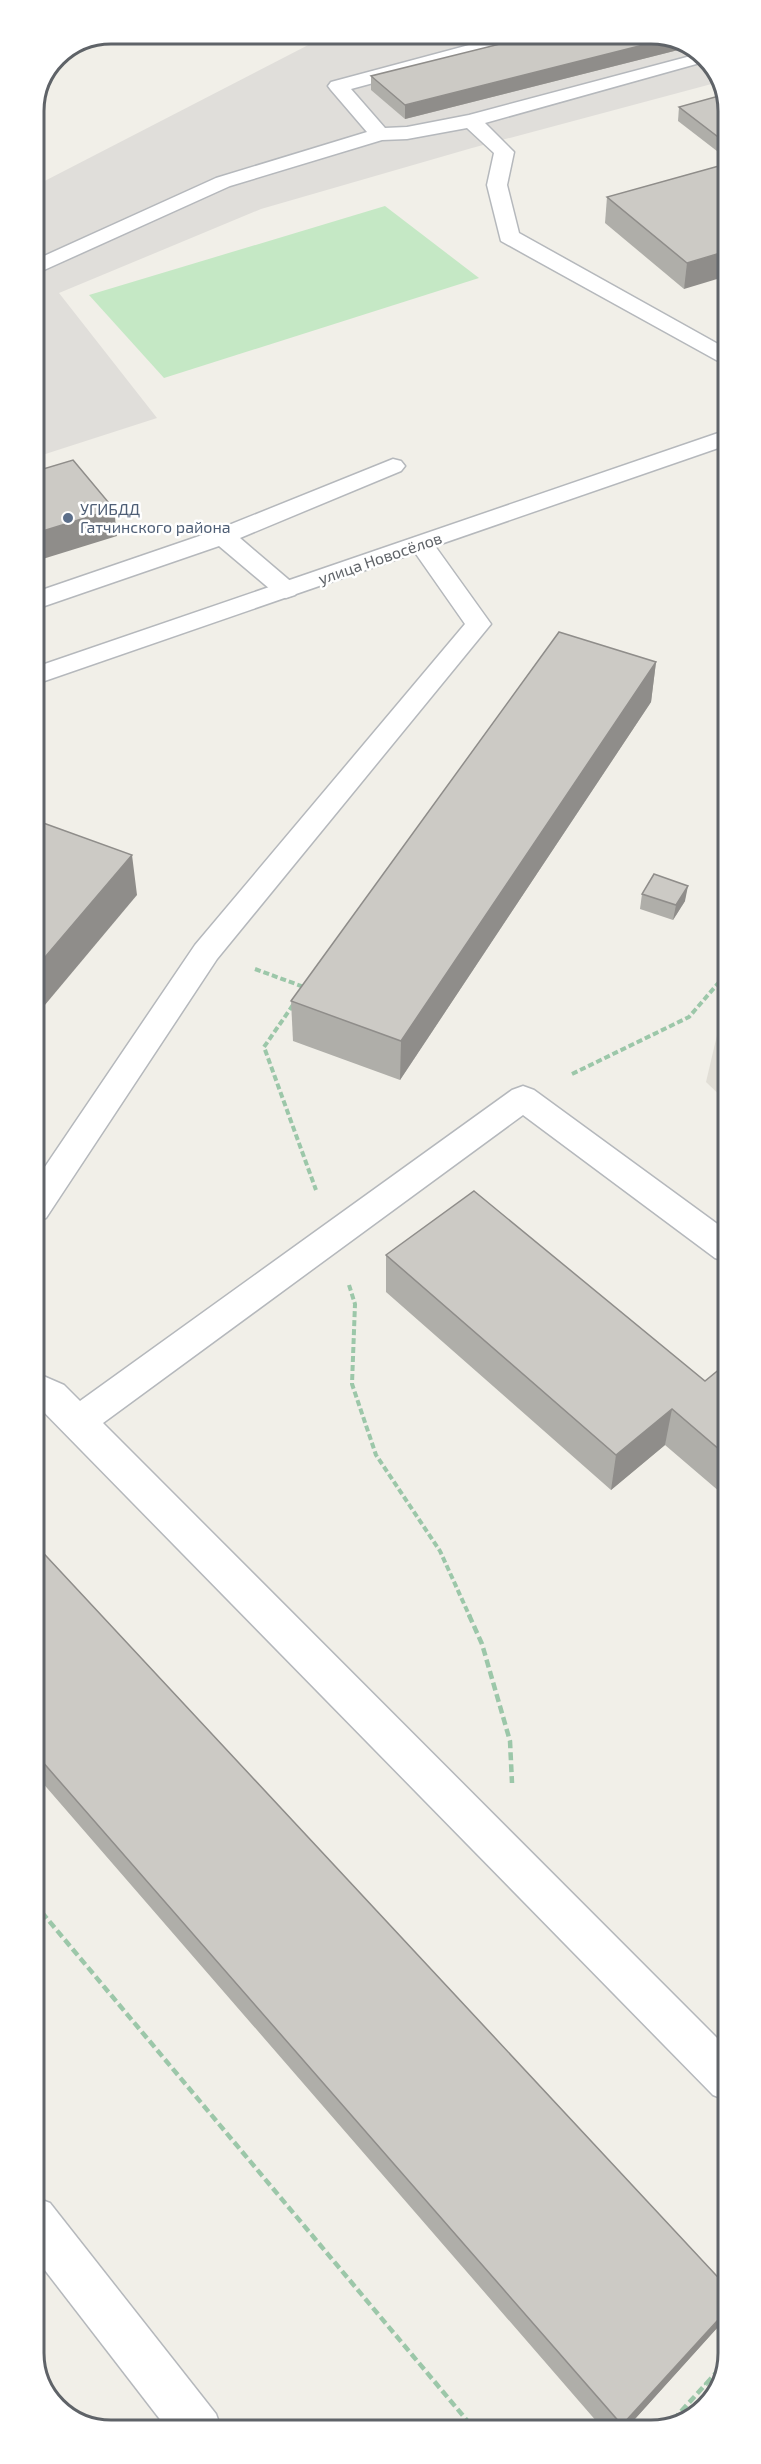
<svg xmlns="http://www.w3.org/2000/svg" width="761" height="2464" viewBox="0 0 761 2464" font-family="'Exo 2',sans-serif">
<rect width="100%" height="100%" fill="#f1efe8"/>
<path fill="#e0deda" d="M345,33L660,34L702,53L719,82L472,148L261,209L59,293L157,418L33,458V187L316,41Z"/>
<path fill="#e1ded6" d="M727,1015V1102L706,1082L721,1018Z"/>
<path fill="#c5e8c5" d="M385,206L479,278L164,378L89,295Z"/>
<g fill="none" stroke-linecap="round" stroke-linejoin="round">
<defs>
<g id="service">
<path d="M514,33H546L544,37L351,89L385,128L407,127L469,115L702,53L707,61L485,123L514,152L507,185L519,233L727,349V366L501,241L487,185L494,153L467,128L407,139L382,140L230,186L33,275V261L216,178L367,132L331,90L328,86L331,82Z"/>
<path d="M393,459L401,461L405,466L401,471L240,538L295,585L299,590L295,595L286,598L277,595L219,546L33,610V593L214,531Z"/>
<path d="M421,537L430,539L491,624L217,959L46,1218L34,1222V1183L195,945L465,624L409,544L412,539Z"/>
<path d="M523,1086L534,1090L727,1231V1262L715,1258L523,1115L103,1423L728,2049V2101L713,2095L34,1402V1372L64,1385L80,1401L512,1090Z"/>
</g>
<g id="tertiary">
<path d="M727,430V445L33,685V668Z"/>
<path d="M34,2197L50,2203L216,2414L222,2431H169L34,2256Z"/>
</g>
</defs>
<use href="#service" stroke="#b5b8bc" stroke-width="3"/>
<use href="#tertiary" stroke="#b5b8bc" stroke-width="3"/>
<g stroke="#9cc7a9" stroke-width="4" stroke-dasharray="6 3" stroke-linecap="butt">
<path d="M255,969L304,987"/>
<path d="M293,1005L264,1047L316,1190"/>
<path d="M572,1074L689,1017L727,973"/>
<path d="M349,1285L355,1304L352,1384L376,1455L440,1551L470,1617"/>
</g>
<g stroke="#9cc7a9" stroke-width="4.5" stroke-dasharray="8 4" stroke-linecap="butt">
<path d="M469,1615L482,1644L510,1741L512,1783"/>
<path d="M34,1903L475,2430"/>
<path d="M714,2393L706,2384L725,2363"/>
<path d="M665,2429L706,2384"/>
</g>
<use href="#service" fill="#fff" fill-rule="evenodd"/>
<use href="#tertiary" fill="#fff" fill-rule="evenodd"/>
</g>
<g fill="#afaea9">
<path d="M660,34L690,47L405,119L371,90V76Z"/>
<path d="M726,95V158L678,121L679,107Z"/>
<path d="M726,164L684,289L605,223L607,197Z"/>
<path d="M656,662L651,702L400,1080L293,1041L291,1001Z"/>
<path d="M642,894L685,901L673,920L640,909Z"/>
<path d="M386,1255L705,1381L727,1363V1498L665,1445L611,1490L386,1292Z"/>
<path d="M34,1543L728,2288V2316L727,2317L625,2430H604L34,1773Z"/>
</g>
<g fill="#8f8d8a">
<path d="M671,38L690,47L405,119V105Z"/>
<path d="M727,251V276L684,289L687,263Z"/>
<path d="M114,509L117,536L33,562V534Z"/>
<path d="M656,662L651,702L400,1080L401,1041Z"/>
<path d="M132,855L137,895L34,1018V970Z"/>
<path d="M688,886L685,901L673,920L676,905Z"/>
<path d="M672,1409L665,1445L611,1490L616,1455Z"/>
<path d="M728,2309V2316L727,2317L625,2430H620L622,2425Z"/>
</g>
<g fill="#cccac5" stroke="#8f8d8a" stroke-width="1.5">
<path d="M544,33L660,34L671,38L405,105L371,76Z"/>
<path d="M726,94V143L679,107Z"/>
<path d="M726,164L727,251L687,263L607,197Z"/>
<path d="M73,460L114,509L33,534V472Z"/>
<path d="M559,632L656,662L401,1041L291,1001Z"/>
<path d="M35,820L132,855L34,970L33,821Z"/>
<path d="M654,874L688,886L676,905L642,894Z"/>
<path d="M474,1191L705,1381L727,1363V1456L672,1409L616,1455L386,1255Z"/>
<path d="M34,1543L728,2288V2309L622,2425L34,1752Z"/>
</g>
<circle fill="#5c6f8a" stroke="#fff" stroke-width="2" cx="68" cy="518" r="6"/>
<g text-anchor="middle" stroke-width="5" stroke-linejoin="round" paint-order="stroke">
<g font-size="16" fill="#4e5e75" stroke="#fff" text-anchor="start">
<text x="80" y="515">УГИБДД<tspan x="80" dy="18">Гатчинского района</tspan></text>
</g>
<g font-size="16" fill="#5f6368" stroke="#fff">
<text transform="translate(380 558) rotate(-19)" y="6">улица Новосёлов</text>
</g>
</g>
<path d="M0 0H761V2464H0ZM111 44H651A67 67 0 0 1 718 111V2353A67 67 0 0 1 651 2420H111A67 67 0 0 1 44 2353V111A67 67 0 0 1 111 44Z" fill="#fff" fill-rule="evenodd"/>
<path fill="none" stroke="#5f6368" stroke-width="3" d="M111 44H651A67 67 0 0 1 718 111V2353A67 67 0 0 1 651 2420H111A67 67 0 0 1 44 2353V111A67 67 0 0 1 111 44Z"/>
</svg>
